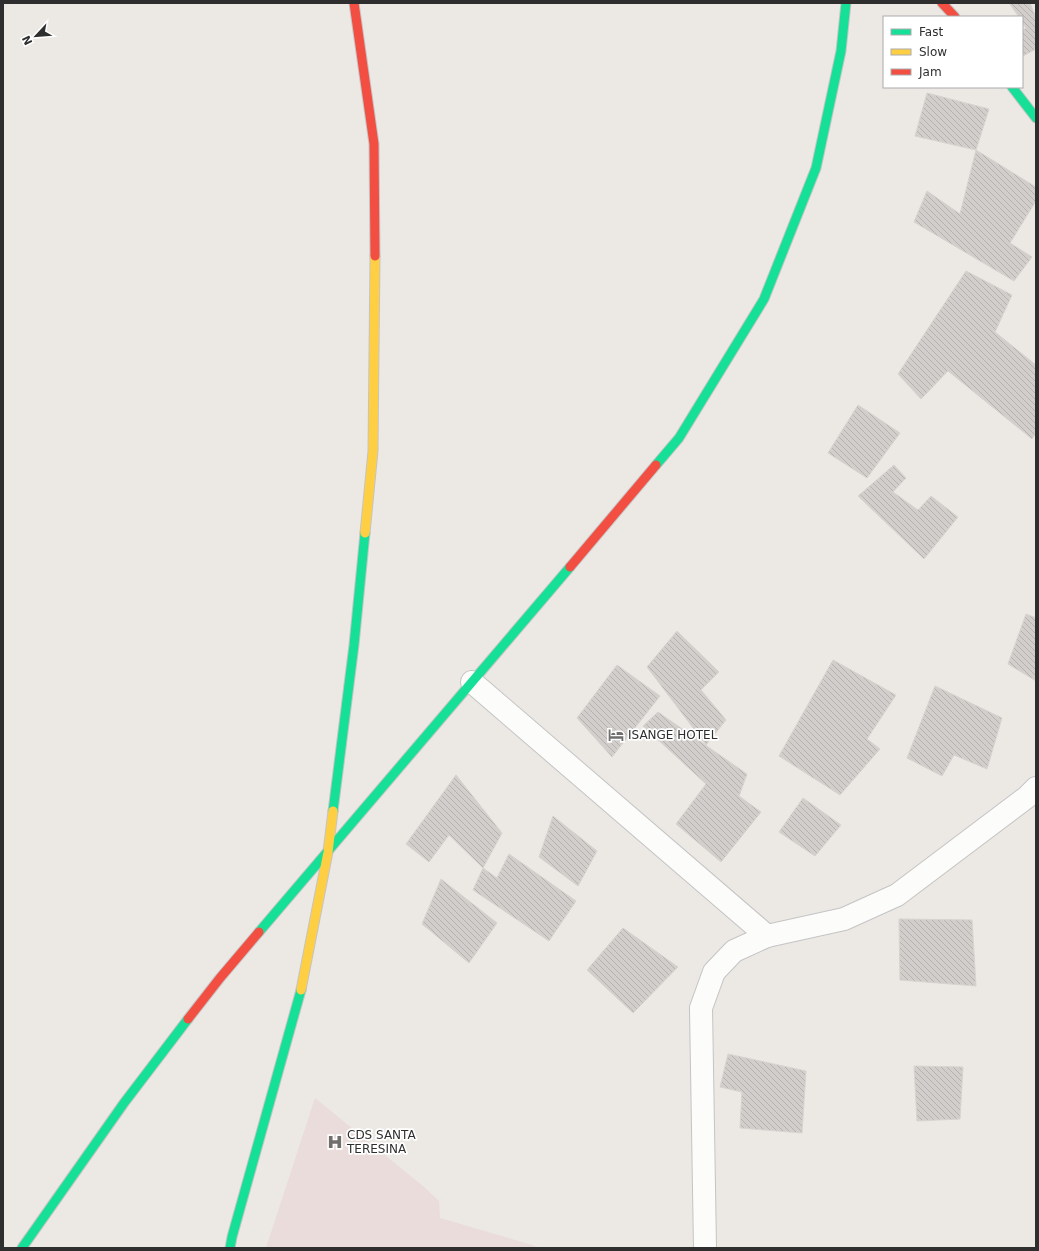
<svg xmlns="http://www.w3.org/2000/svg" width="1039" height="1251" viewBox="0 0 1039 1251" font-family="'DejaVu Sans',sans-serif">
<defs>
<pattern id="building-back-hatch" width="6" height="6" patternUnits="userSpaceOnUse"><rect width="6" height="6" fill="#d1cecb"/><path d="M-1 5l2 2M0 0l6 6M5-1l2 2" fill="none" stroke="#b4b1af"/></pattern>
</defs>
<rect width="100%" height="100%" fill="#ece8e4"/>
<path fill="#e9dcdb" d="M315,1098L424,1187L439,1201L440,1218L532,1245L539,1248H266Z"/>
<g fill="url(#building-back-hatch)" stroke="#d7d4d0">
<path d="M1009,3H1030L1036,18V49L1023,56L1022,31L1026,28L1022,22V17H1019Z"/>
<path d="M927,93L989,109L976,150L915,136Z"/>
<path d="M976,150L1036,187V201L1010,243L1032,257L1014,281L914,222L927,191L960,214Z"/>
<path d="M966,271L1012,295L995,332L1036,365V433L1032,439L948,371L921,399L898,374Z"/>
<path d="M858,405L900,433L867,478L828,453Z"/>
<path d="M894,465L906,478L893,492L918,510L931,496L958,517L924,559L858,496Z"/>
<path d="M1026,614L1036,618V681L1008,664Z"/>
<path d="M677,631L719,672L701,690L726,720L706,745L647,667Z"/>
<path d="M833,660L896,695L867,739L880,749L840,795L779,756Z"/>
<path d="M617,665L660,696L612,757L577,718Z"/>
<path d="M935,686L1002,718L987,769L954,755L942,776L907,758Z"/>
<path d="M658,712L747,774L739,796L761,812L721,862L676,824L706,784L643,726Z"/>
<path d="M456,775L502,833L483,868L449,835L429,862L406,844Z"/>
<path d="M803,798L841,825L815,856L779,832Z"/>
<path d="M553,816L597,851L578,886L539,857Z"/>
<path d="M509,854L576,901L549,941L473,890L483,868L497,878Z"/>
<path d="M441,879L497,923L469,963L422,924Z"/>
<path d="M899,919L972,920L976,986L900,980Z"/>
<path d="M623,928L678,967L633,1013L587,970Z"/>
<path d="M728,1054L806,1071L802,1133L740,1128L742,1092L720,1087Z"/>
<path d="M914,1066L963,1067L960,1119L917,1121Z"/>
</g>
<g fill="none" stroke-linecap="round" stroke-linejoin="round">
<defs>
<g id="street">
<path d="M472,682L767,936"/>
<path d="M705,1248L701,1008L714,972L734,951L767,936L844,919L897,895L1027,797L1036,788"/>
</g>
<g id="fast">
<path d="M1012,87L1036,118"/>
<path d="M656,465L679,438L764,299L816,168L841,51L846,3"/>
<path d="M333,811L354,645L365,533"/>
<path d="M259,932L570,567"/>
<path d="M22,1248L124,1103L188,1019"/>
<path d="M230,1248L232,1237L301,990"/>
</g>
<g id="slow">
<path d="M365,533L373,451L375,256"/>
<path d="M301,990L328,852L333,811"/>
</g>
<g id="jam">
<path d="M354,3L374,144L375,256"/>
<path d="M942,3L955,17"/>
<path d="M570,567L656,465"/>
<path d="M188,1019L220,978L259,932"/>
</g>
</defs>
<use href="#street" stroke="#c5c4c5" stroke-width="24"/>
<use href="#fast" stroke="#c5c4c5" stroke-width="11"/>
<use href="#slow" stroke="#c5c4c5" stroke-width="11"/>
<use href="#jam" stroke="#c5c4c5" stroke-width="11"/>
<use href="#street" stroke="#fcfcfb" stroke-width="22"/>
<use href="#fast" stroke="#16e098" stroke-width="9"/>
<use href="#slow" stroke="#ffcf43" stroke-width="9"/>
<use href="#jam" stroke="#f24e42" stroke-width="9"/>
</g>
<defs>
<symbol id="hotel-bare" viewBox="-9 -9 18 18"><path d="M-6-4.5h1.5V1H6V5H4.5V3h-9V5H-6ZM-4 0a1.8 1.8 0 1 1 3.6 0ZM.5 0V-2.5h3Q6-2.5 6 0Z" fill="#706f6e" stroke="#fff" stroke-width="2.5" paint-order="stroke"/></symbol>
<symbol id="hospital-bare" viewBox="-9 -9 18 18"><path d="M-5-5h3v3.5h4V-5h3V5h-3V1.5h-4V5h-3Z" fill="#706f6e" stroke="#fff" stroke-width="2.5" paint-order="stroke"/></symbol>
</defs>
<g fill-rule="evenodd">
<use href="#hotel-bare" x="605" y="724" width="22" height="22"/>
<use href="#hospital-bare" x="324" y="1131" width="22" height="22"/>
</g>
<g text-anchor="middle" stroke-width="3.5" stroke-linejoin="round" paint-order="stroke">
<g font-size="12" fill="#2e2e2e" stroke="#fff" text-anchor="start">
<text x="628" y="739">ISANGE HOTEL</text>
<text x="347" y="1139">CDS SANTA<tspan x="347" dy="14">TERESINA</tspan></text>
</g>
</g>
<rect width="1039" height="1251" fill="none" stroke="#2e2e2e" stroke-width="8"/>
<rect x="883" y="16" width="140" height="72" fill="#ffffff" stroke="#ababab"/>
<rect x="891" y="29" width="20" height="6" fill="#16e098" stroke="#ababab"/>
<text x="919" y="36" font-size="12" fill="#2e2e2e">Fast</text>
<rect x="891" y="49" width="20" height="6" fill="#ffcf43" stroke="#ababab"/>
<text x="919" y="56" font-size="12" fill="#2e2e2e">Slow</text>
<rect x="891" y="69" width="20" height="6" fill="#f24e42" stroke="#ababab"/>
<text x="919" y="76" font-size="12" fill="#2e2e2e">Jam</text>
<g transform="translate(36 36) rotate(244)" stroke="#ffffff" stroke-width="3" paint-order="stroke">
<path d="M0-3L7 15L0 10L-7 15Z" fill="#2e2e2e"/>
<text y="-6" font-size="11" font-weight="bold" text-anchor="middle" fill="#2e2e2e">N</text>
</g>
</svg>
